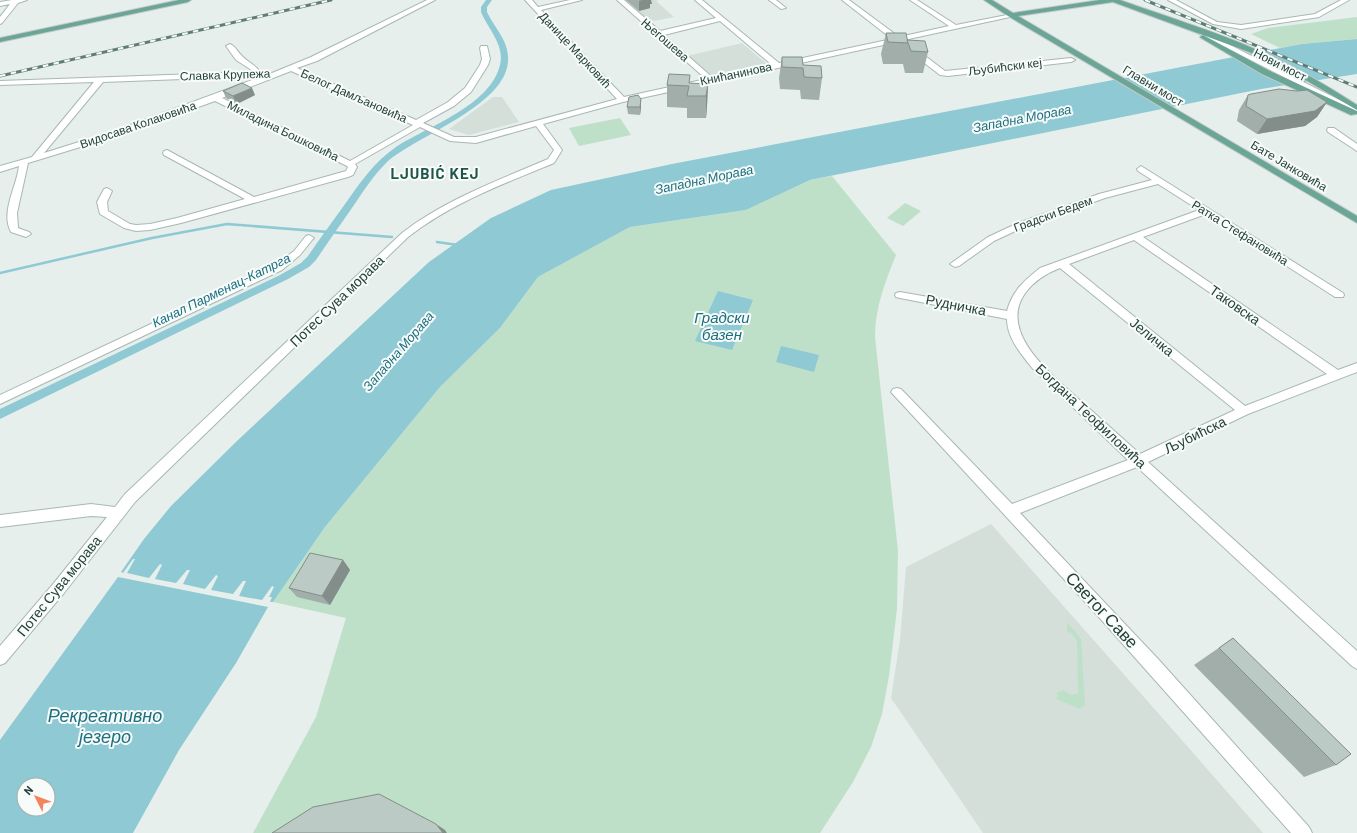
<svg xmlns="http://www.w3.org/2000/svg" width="1357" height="833" viewBox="0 0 1357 833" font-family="Barlow,sans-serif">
<rect width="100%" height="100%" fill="#e6efeb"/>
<g fill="#d4dfda">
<path d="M624,0H659L656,1L674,17L649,22Z"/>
<path d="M742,43L767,64L712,76L687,56Z"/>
<path d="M493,97H502L519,122L469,135L449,129Z"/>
<path d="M991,524L1181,739L1263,833H983L891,698L900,640L906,567Z"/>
</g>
<g fill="#bfe0c8">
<path d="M1357,17V39L1302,44L1280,48L1251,34L1268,28Z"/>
<path d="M620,118L631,135L579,146L569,128Z"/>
<path d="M832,176L896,255C885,282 875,308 875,337L898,551L897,609L889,676L882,714L871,747L853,782L820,833H253L316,717L346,618L273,602L325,527L440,387L500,328L538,277L630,227L746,210L810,180Z"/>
<path d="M905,203L921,211L903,226L887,218Z"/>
<path d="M1067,622L1081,639L1085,705L1080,709L1056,699L1058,696L1056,693L1063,690L1071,695L1078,693L1077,641L1071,633L1067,632Z"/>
</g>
<g fill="#8ec9d4" fill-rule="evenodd">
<path d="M1357,39V74L1261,89L810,180L746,210L630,227L538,277L500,328L440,387L325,527L273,602H270L272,597H269L274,587L272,586L262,600L239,596L246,581H243L233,594L211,590L218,576L216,575L205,589L183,584L190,570H187L176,583L155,579L162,565L160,564L149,578L127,573L135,559H133L123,573L121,572L144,539L171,506L239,439L429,262L491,218L551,190L672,164L1302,44Z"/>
<path d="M718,291L753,300L732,350L695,341Z"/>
<path d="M781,346L819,355L814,372L776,362Z"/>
<path d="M118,577L268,607L236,663L179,750L133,833H0V740ZM24,785H48V809H24Z"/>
</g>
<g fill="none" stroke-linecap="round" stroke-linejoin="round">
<g stroke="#8ec9d4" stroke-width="2.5">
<path d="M437,242L458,245"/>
<path d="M0,273L152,238L227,224L392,237"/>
</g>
<path fill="#8ec9d4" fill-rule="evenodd" d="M486,0H492L487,7V12C494,27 507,39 508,56C512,104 417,135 387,162C374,175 364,190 354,205C341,224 328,242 316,260L309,267L288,279L0,419V409L280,275L301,263L308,256C320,238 333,221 345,204C360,183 374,162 396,147C428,126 490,106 500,65C505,45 488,29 481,12V7Z"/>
<defs>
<g id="minor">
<path d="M12,0H27L18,3L2,23L0,24V17L10,4L0,6V2Z"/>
<path d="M427,0H435L317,61L297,68L416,120L448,102L465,88L480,65L482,59L480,48L481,46H487L490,59L488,65L471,92L454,106L423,123L454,137H476L617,99L525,0H532L538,7L570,0H582L541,10L624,97L706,79L617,0H624L660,31L716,18L695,0H702L779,63L892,39L842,0H849L899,37L949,26L910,0H917L956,25L1012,14V16L1010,17L904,40L945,71L1071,58L1075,60L1071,62L948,76L940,75L897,42L623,102L543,124L562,150L554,163C503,184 452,203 408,237L135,502L64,593L5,663L0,665V646L54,583L107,517L91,516L0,527V515L91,504L115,507L125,494L402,233C446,199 497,181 548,159L554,150L536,126L476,143L450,141L420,127L355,164L357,167L353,175L348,177L181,223L150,230L136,231L124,228L100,214L97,202L104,189L107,188L112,191L107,202L108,211L130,224L136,225L150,224L177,218L245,199L164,155L163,153L164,151L167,150L254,197L346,171L348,167L347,166L215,101L123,134L28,163L17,213L18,228L29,232L31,234L26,237L11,232C0,212 17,186 19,166L0,172V166L32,157L94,82L0,85V81L253,72L250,69L236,60L226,46L230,44C235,46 237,51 241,55C247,62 255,64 260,72L272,73L311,57ZM720,21L772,65L713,78L664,35ZM291,71L413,125L350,161L222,98ZM263,76L117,130L44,153L103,82Z"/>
<path d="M769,0H776L786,8L781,9Z"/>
<path d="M1168,0H1176L1217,22L1241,25L1315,14L1341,0H1349L1319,17L1241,29L1213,24Z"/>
<path d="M1198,29L1357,109V114L1196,32L1195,31Z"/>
<path d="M1328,128H1334L1357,144V151L1328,132L1327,130Z"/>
<path d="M1141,166L1343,293L1344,295L1343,297H1335L1206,214L1143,237L1338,370L1357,363V372L1248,414L1148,462L1357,651V669L1352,666L1137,467L1020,513L1159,660L1309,827L1312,833H1291L1097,615L891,392L893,389L897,388L901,389L1012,504L1128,460L1033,369C1021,354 1007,338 1007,319L900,298L896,297L895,295L896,293L900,292L1007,311C1012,291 1025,280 1040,268L1199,210L1158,184L1105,198L1024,227L994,241L959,266L955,267L950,264L988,237L1018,223L1099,194L1152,180L1138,171L1137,169ZM1134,240L1327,374L1245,406L1069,264ZM1060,268L1235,410L1140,454C1121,437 1102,420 1083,403C1056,378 995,333 1026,292C1035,280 1047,273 1060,268Z"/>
<path d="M309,235L314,238L312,240L300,255L282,270L0,404V395L274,266L294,251L306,236Z"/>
</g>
<g id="major">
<path d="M179,0H191L188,2L0,42V38Z"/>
<path d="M984,0H992L1013,13L1100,0H1120C1165,16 1211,30 1255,49C1291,64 1324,84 1357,105V110L1290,71L1249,52L1113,2L1018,16L1357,216V223L1008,16Z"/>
<path d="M1203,35L1268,70L1357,111V114L1351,115L1262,74L1201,38L1200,37Z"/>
</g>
</defs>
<use href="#minor" stroke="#a8b8b2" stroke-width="2"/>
<use href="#major" stroke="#c2cac8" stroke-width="2"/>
<use href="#minor" fill="#fff" fill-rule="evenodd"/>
<use href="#major" fill="#6aa596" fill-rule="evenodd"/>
<defs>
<g id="rail">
<path d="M1145,0L1357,87"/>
<path d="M0,76L331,0"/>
</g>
</defs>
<use href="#rail" stroke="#5f7d75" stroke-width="3"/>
<use href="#rail" stroke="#f7fbf9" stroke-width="2" stroke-dasharray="5.5" stroke-linecap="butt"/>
</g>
<g fill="#a1aea9">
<path d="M626,0H651L652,4H650V8L639,11Z"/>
<path d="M886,33L907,40L928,52L923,73H905L903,64H883L881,54Z"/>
<path d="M782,57L803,65L822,78L819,100L801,99L800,90L780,89L779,78Z"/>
<path d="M708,84L707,106L706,118H687V108L667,107V85Z"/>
<path d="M223,91L255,95L237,104L226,98Z"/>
<path d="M1248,95L1327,102L1317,117L1305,126L1257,134L1237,121L1239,110Z"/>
<path d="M641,99V107L640,115L628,114L627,107Z"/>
<path d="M343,560L350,570L330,605L297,597L289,588Z"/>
<path d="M1233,638L1336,765L1304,777L1194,665Z"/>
</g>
<g fill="#838d89">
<path d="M642,0H651L652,4H650V8L639,11V1Z"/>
<path d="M708,84L707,106L706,118V96Z"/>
<path d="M252,88L255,95L237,104L233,96Z"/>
<path d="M641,99V107L640,115V107Z"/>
<path d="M1327,102L1317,117L1305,126L1257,134L1267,119Z"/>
<path d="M343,560L350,570L330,605L322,596Z"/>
<path d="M436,824L445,830L447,833H443Z"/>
</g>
<g fill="#bbcac4" stroke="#838d89">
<path d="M886,33H906L908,43L888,42Z"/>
<path d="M907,40L925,41L928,52L911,51Z"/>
<path d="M782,57H802L803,65L821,66L822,78L804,77L803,68L782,67Z"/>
<path d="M669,74L690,75L689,83L708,84L706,96H687L689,86L667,85Z"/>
<path d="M242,83L252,88L233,96L223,91Z"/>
<path d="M1279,89L1297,91L1307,90L1327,102L1315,111L1267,119L1246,106L1248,95L1251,94Z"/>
<path d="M638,95L641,99L640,107H627L629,97Z"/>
<path d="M310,553L343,560L322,596L289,588Z"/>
<path d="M1233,638L1351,754L1336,765L1219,648Z"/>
<path d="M379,794L436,824L443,833H272L313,807Z"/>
</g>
<g text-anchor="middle" stroke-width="4" stroke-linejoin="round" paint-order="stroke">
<g font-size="12" fill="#24423a" stroke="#f7fbf9">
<text transform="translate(665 40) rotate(41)" y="4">Његошева</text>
<text transform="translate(575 50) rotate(47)" y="4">Данице Марковић</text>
<text transform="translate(1280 65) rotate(27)" y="4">Нови мост</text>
<text transform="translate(1005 67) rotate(-7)" y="4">Љубићски кеј</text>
<text transform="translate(736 74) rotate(-12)" y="4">Книћанинова</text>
<text transform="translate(225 75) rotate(-2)" y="4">Славка Крупежа</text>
<text transform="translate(1153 86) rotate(31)" y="4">Главни мост</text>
<text transform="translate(354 96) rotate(24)" y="4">Белог Дамљановића</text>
<text transform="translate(138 125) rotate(-19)" y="4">Видосава Колаковића</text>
<text transform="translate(283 131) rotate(26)" y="4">Миладина Бошковића</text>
<text transform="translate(1289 166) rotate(31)" y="4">Бате Јанковића</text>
<text transform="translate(1053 214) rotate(-20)" y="4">Градски Бедем</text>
<text transform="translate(1240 233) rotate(32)" y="4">Ратка Стефановића</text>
</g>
<g font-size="13" font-style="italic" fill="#1c6f80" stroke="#f7fbf9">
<text transform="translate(1022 118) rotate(-11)" y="5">Западна Морава</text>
<text transform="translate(704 179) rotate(-12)" y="5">Западна Морава</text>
<text transform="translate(221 290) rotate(-26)" y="5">Канал Парменац-Катрга</text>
<text transform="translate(398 351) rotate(-49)" y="5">Западна Морава</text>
</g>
<g font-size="14" fill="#24423a" stroke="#f7fbf9">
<text transform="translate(337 301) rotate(-44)" y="5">Потес Сува морава</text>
<text transform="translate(956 305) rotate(11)" y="5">Рудничка</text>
<text transform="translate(1235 305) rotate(35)" y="5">Таковска</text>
<text transform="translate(1152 337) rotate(39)" y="5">Јеличка</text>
<text transform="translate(1091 416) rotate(43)" y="5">Богдана Теофиловића</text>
<text transform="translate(1195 435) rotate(-26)" y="5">Љубићска</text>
<text transform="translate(59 586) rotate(-51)" y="5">Потес Сува морава</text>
</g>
<g font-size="15" font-weight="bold" letter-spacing="1" fill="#1f5548" stroke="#f7fbf9">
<text x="435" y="179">LJUBIĆ KEJ</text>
</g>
<g font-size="15" font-style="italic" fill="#1c6f80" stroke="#f7fbf9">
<text x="722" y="323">Градски<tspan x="722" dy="17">базен</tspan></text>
</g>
<g font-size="17" fill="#24423a" stroke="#f7fbf9">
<text transform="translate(1102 610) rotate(47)" y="6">Светог Саве</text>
</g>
<g font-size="18" font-style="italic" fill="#1c6f80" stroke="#f7fbf9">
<text x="105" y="722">Рекреативно<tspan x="105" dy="21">језеро</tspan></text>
</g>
</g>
<g transform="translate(36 797) rotate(312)"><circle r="19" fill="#f7fbf9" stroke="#a3b1ad"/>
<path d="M0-3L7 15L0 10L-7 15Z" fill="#f4845f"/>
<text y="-6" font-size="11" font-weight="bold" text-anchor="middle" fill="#24423a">N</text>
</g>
</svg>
